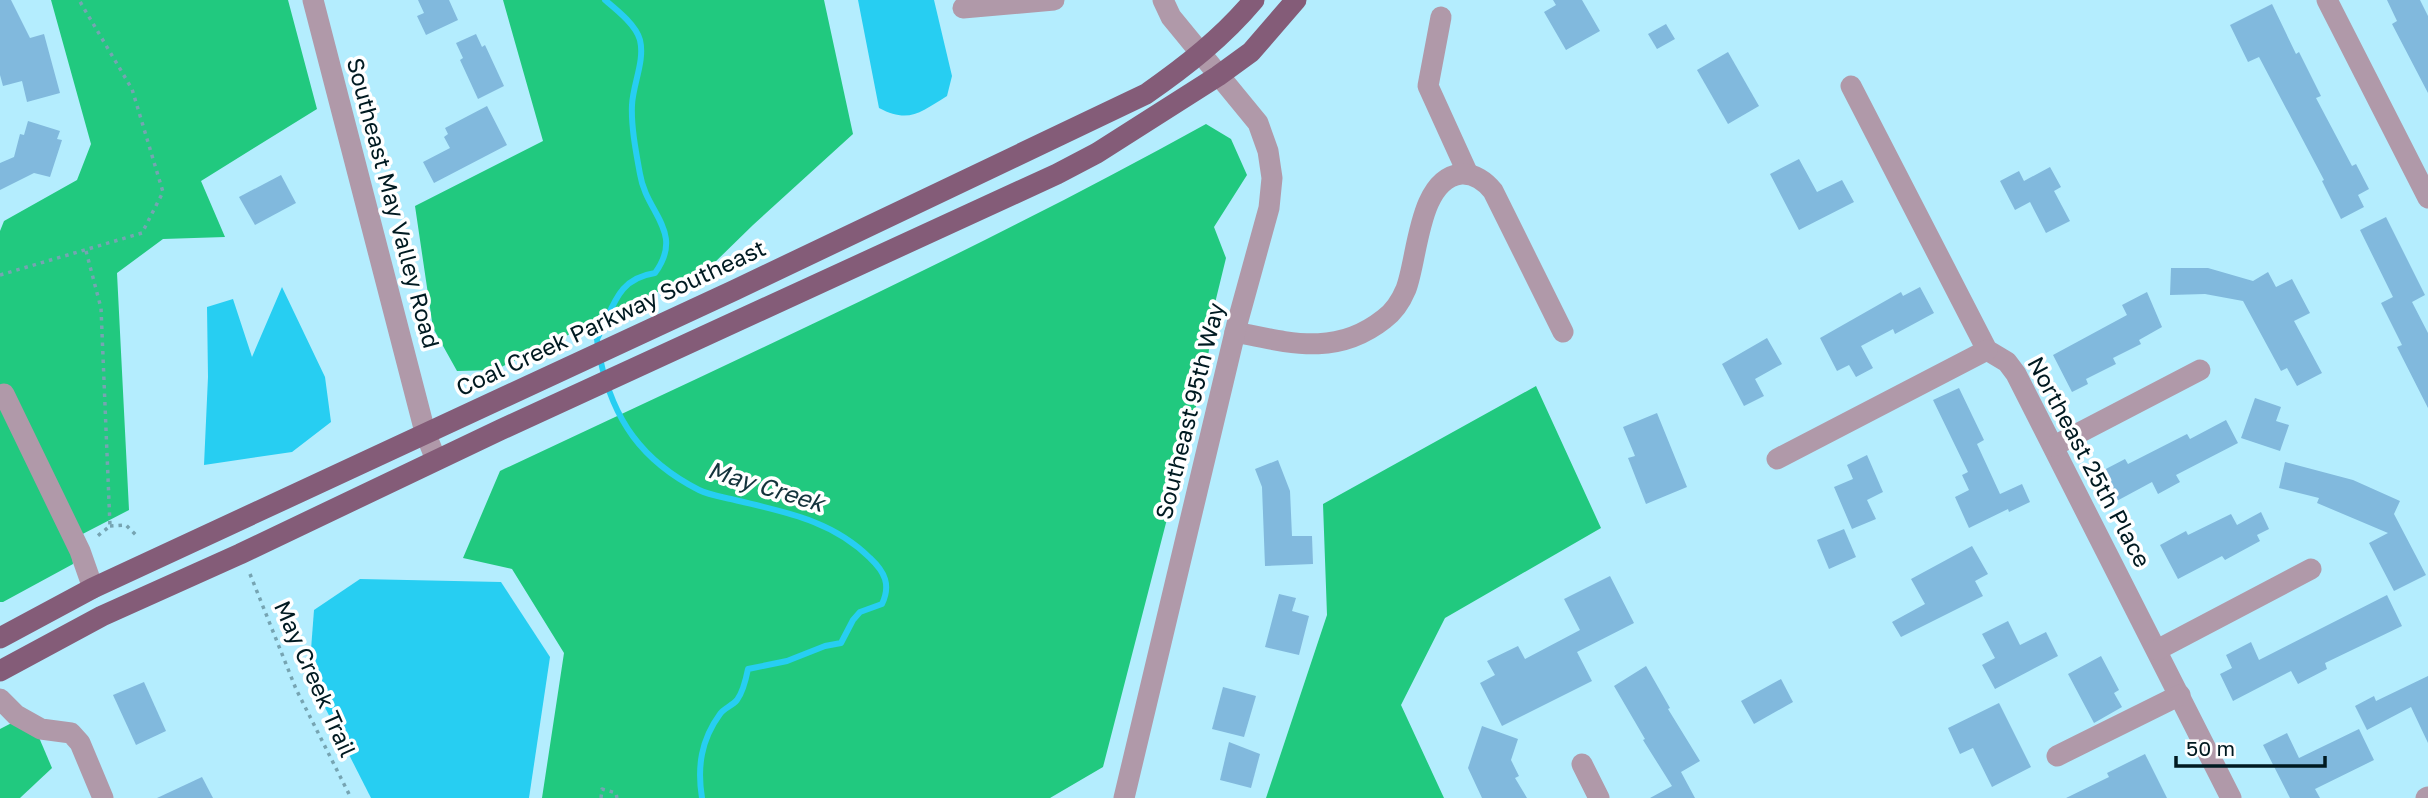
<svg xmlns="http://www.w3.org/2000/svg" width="2428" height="798" viewBox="0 0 2428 798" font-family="'Golos Text',sans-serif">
<rect width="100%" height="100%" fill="#b4edfe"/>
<g fill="#21c97f">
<path d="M51,0H288L317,109L201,181L225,237L163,239L117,273L129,510L71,540L73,564L3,602H0V231L4,221L77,180L91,144Z"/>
<path d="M503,0H824L853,134L753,225L710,267L495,370L457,371L433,328L415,206L543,141Z"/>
<path d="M1206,124L1231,139L1247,175L1214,227L1226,258L1216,299L1207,364L1103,767L1050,798H542L564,653L512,569L463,558L500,471C737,359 977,251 1206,124Z"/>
<path d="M1536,386L1601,528L1445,618L1401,705L1444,798H1266L1327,615L1323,504Z"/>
<path d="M29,714L52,768L20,798H0V729Z"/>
</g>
<g fill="#27cef2">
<path d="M858,0H934L952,76L947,96C921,112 909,124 879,108Z"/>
<path d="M282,287L325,377L331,422L292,452L204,465L208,377L207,307L233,299L252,357Z"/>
<path d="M360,579L501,582L550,657L529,798H371L309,676L314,610Z"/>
</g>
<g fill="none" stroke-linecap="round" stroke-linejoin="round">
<g stroke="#27cef2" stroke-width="6">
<path d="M598,347L597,339C614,307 616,279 655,273C685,232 646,213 640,174C636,152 631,127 632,105C633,84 645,61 640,40C636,25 617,10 605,0"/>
<path d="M600,358C613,420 642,461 699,490C709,495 723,497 735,500C784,512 832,520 870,558C885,572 891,585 882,604L860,612L853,620L841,643L825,646L787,661L748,669C746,679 743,692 737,700C732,706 724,708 720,714C701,740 697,767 702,798"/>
</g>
</g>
<g fill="#81b9dd">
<path d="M0,0H11L30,38L44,34L60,93L27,102L22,81L3,86L0,75Z"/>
<path d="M418,0H449L458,20L426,35L417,16L424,13Z"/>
<path d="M1553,0H1582L1600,31L1566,50L1544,12L1556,5Z"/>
<path d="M2387,0H2420L2428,16V93L2392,24L2397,21Z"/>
<path d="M2272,4L2296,54L2299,52L2321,96L2316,98L2352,166L2356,164L2369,189L2358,195L2364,207L2341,219L2322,181L2324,180L2259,57L2248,62L2230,25Z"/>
<path d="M1666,24L1675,39L1657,49L1648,34Z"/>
<path d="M476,34L482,47L485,45L504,86L478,99L460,60L463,58L456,43Z"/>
<path d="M1728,52L1759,106L1728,124L1697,70Z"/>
<path d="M487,106L507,145L434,183L423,162L450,148L444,137L448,134L445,128Z"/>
<path d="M28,121L60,131L57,139L62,140L50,177L34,173L0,190V163L14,157L20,134L24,135Z"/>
<path d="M1799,159L1817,192L1842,180L1854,202L1799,230L1770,174Z"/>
<path d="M2050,167L2061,187L2054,191L2070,221L2046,233L2030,202L2015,210L2000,181L2019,171L2024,181Z"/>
<path d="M281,175L296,203L255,225L239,197Z"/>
<path d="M2386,217L2425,295L2412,302L2428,333V408L2397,347L2402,345L2381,303L2393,297L2360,230Z"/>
<path d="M2171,268H2208L2253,281L2268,272L2276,287L2292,279L2310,313L2294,321L2322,373L2297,386L2287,368L2281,371L2243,301L2205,294L2170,295Z"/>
<path d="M1920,287L1934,313L1895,334L1893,329L1861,346L1873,368L1856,377L1849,365L1837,371L1820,338L1901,292L1903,296Z"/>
<path d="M2147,292L2162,327L2139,340L2141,344L2113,358L2116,364L2086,379L2088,384L2072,392L2053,355L2127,315L2122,305Z"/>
<path d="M1767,338L1782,364L1755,379L1764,396L1744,406L1722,364Z"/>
<path d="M1959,388L1984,440L1977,444L2000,494L2022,484L2030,502L2009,512L2008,509L1969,528L1955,497L1969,490L1962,475L1968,472L1933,400Z"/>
<path d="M2255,398L2281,407L2276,421L2289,425L2280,451L2241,438Z"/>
<path d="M1657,413L1687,487L1646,504L1628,458L1635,456L1623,427Z"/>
<path d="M2226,420L2238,443L2176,475L2180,482L2158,494L2152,482L2113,503L2099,478L2105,475L2102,471L2125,459L2128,464L2187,434L2190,439Z"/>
<path d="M1867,455L1883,492L1867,500L1876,519L1852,529L1834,487L1853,479L1847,465Z"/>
<path d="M1278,460L1290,491L1292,536H1312L1313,564L1265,566L1262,487L1255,469Z"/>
<path d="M2285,462L2353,480L2400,501L2394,514L2426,575L2394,591L2369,543L2388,533L2317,503L2319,498L2279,488Z"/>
<path d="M2261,512L2269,529L2257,535L2260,541L2225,560L2222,556L2178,579L2160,545L2186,531L2188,535L2231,514L2237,525Z"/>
<path d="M1844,529L1856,557L1829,569L1817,540Z"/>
<path d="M1972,546L1988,574L1975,581L1983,596L1901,637L1892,622L1925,604L1911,579Z"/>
<path d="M1610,576L1634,623L1577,652L1592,681L1502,726L1480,683L1495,675L1487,661L1518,646L1525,659L1580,630L1564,599Z"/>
<path d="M1279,594L1296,598L1292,611L1309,616L1299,655L1265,647Z"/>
<path d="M2387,595L2402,626L2325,663L2327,669L2298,684L2291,671L2233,701L2220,674L2232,668L2226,655L2251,642L2259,660Z"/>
<path d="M2008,621L2020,645L2046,632L2058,656L1995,689L1982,665L1995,658L1982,634Z"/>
<path d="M2101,656L2119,690L2114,693L2122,707L2094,723L2068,674Z"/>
<path d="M1646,666L1670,708L1668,709L1700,761L1681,772L1695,798H1650L1672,786L1643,740L1645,739L1614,686Z"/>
<path d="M2428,676V743L2411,707L2367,730L2355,706L2374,696L2376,701Z"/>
<path d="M1781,679L1793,702L1754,724L1741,701Z"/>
<path d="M144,682L166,731L136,745L113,695Z"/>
<path d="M1223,687L1256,696L1244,737L1212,729Z"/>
<path d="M1999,703L2031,767L1992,787L1973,748L1960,754L1948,728Z"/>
<path d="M1482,726L1518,739L1511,760L1519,776L1515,778L1527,798H1482L1468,768Z"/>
<path d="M2359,729L2374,760L2315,789L2320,798H2290L2263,745L2287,733L2299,758Z"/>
<path d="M1229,742L1260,754L1251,788L1220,780Z"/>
<path d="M2145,754L2167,798H2066L2109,777L2107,773Z"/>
<path d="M202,777L213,798H157Z"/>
</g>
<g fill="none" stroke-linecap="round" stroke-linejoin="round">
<g stroke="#76a4b2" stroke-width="3.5" stroke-dasharray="3.5 5" stroke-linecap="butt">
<path d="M86,251L101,308L110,526L95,538"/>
<path d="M0,275L142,233L163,192L132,89L79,0"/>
<path d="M110,526L126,525L138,537"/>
<path d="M250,574L296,689L351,798"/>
<path d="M601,798L602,789L616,793L617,798"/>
</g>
<g stroke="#b099a9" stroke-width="21">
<path d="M313,0L425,432L436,460"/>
<path d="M2327,0L2428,198"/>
<path d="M963,8L1054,0"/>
<path d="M1441,17L1428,86L1468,174"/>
<path d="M1851,86L1987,350L2007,362L2016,374L2231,798"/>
<path d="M1235,332C1290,343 1336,357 1384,319C1395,311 1401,301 1406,289C1418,258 1418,179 1461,174C1474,173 1486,182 1493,191L1563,332"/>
<path d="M4,394L80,551L93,588"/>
<path d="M2054,446L2200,370"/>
<path d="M1777,459L1987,350"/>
<path d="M2157,650L2311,569"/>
<path d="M0,699L16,715L41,729L71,733L80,743L103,798"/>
<path d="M2057,756L2180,695"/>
<path d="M1582,764L1599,798"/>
<path d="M1124,798L1237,324L1269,208L1272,178L1268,151L1258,123L1171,17L1163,0"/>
<path d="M2426,798L2428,797"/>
</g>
<g stroke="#845c78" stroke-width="21">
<path d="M0,638L93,588L735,290L1146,94C1186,66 1222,38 1254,0"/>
<path d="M0,671L102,616L240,554L500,430L1057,174L1097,153L1218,76L1251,52L1296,0"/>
</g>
</g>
<g text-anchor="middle" stroke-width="7" stroke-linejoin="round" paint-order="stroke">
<g font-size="23" fill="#001a21" stroke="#fff">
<text transform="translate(393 203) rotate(75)" y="8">Southeast May Valley Road</text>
<text transform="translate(611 318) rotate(-25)" y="8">Coal Creek Parkway Southeast</text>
<text transform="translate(1190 411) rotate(-76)" y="8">Southeast 95th Way</text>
<text transform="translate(2089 462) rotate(62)" y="8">Northeast 25th Place</text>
<text transform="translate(315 679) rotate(66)" y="8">May Creek Trail</text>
</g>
<g font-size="24" font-style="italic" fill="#14343c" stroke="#fff">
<text transform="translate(766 487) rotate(17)" y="8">May Creek</text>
</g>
</g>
<path d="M2176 756v10h149v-10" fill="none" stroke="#001a21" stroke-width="3.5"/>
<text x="2186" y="756" font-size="21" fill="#001a21" stroke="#ffffff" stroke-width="5" paint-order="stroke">50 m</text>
</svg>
